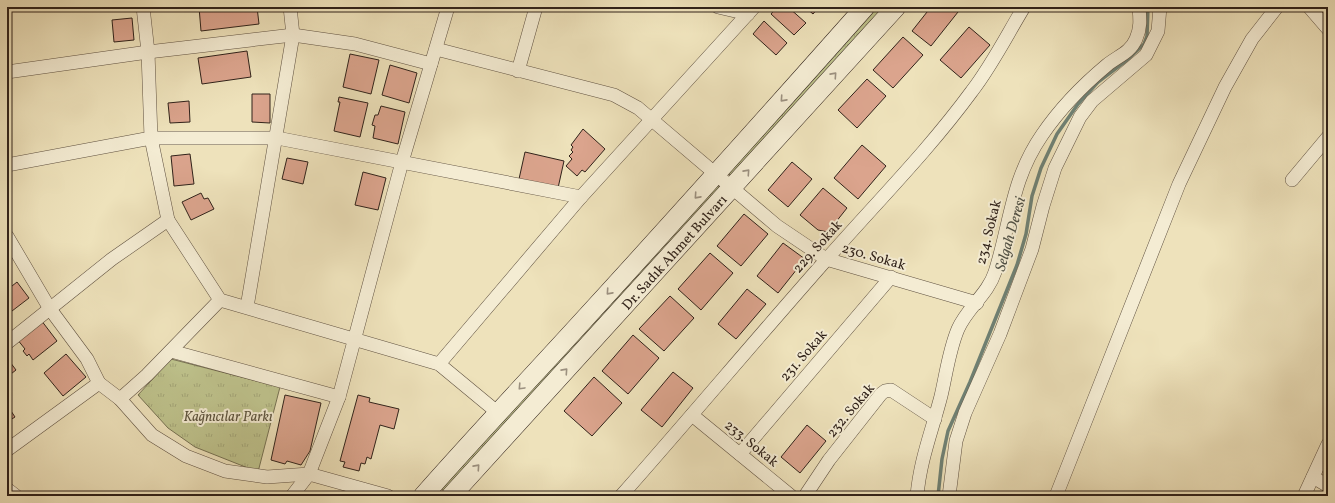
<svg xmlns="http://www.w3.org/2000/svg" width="1335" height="503" viewBox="0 0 1335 503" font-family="Vollkorn,serif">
<defs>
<pattern id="grass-tufts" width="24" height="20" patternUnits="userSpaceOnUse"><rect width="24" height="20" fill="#bec28c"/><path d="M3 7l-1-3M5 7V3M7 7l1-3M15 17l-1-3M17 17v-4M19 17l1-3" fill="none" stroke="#a4a678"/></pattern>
</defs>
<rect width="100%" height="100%" fill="#eee2bb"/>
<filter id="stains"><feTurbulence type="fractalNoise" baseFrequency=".005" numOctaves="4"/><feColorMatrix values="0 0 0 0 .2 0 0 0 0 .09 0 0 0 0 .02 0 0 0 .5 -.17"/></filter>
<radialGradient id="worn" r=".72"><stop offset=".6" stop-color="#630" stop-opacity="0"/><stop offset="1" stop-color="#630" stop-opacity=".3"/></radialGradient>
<g fill="url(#grass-tufts)" stroke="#777253">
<path d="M874,7H884L732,177L727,172Z"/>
<path d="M717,184L721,189L445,492L436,484Z"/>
<path d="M171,359L280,387L258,472L195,447L168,428L138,395Z"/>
</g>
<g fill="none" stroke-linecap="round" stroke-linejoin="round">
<path stroke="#6f8073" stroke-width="3.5" d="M938,496L942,459L948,431L970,382L1017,265L1026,234L1032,196L1041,168L1057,134L1078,104L1098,82L1127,60L1144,44L1147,36L1148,7"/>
</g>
<g fill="#dba48d" stroke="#30221a">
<path d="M36,7H75L36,11Z"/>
<path d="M199,7H257L259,24L201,31Z"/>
<path d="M777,7H788L806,23L794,35L771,14Z"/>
<path d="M805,7H819L813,14Z"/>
<path d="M931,7H952L958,12L931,46L912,31Z"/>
<path d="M132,18L134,40L114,42L112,20Z"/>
<path d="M764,21L787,43L776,55L753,34Z"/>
<path d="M969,27L990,45L961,78L940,60Z"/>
<path d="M903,37L923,55L893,88L873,70Z"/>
<path d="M247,51L251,77L202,84L198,58Z"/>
<path d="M350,54L379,60L371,94L343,87Z"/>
<path d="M390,65L417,73L409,103L382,95Z"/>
<path d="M867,79L886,96L857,128L838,110Z"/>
<path d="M252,94H270V123L252,122Z"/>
<path d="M339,97L368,103L360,137L334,131L340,102H338Z"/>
<path d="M189,101L190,122L170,123L168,103Z"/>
<path d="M381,106L405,112L398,144L373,138L375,126L372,125L375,115H378Z"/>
<path d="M583,129L605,149L585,172L582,170L577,176L566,166L572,159L569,156L573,152L571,150L573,147L571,145Z"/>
<path d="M862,145L886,166L858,199L834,178Z"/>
<path d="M525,152L564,161L558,188L519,179Z"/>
<path d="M190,154L194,184L174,186L171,156Z"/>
<path d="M287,158L308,162L303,184L282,179Z"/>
<path d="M792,162L812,179L788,207L768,190Z"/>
<path d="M363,172L386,178L378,210L355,205Z"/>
<path d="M823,188L847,208L828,232L818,230L800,215Z"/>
<path d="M201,193L204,199L208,198L214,209L191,220L182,202Z"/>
<path d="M744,214L768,234L741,266L717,246Z"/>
<path d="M783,243L805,259L778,293L757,276Z"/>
<path d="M710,253L733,273L701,310L678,289Z"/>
<path d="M17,282L29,298L12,311L7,304V290Z"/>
<path d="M747,289L766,304L736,339L718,324Z"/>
<path d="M670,296L694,318L664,351L639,329Z"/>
<path d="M41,320L57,341L33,360L29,354L27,356L23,351L25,349L17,339Z"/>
<path d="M633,335L659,358L628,394L602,371Z"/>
<path d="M66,354L86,377L63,396L44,373Z"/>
<path d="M7,358L16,370L7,377Z"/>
<path d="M673,372L693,388L662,427L641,410Z"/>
<path d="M594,377L622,403L592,436L564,411Z"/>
<path d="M285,395L321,403L310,451L301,465L287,461L285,464L271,460Z"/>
<path d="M358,395L370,398L369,402L399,409L394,429L380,425L371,459L367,457L365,464L361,463L359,471L343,467L345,462L340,461Z"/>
<path d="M7,405L15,417L7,422Z"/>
<path d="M807,425L826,441L800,473L781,457Z"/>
</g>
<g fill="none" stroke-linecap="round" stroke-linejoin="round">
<defs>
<g id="minor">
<path d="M718,7L748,14"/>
<path d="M1309,7L1328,29"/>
<path d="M436,49L614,95L638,108L777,226L826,259L977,303"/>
<path d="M518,71L536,7"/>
<path d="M7,72L148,52L293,35L355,44L431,64"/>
<path d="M7,165L151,138L148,52L143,7"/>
<path d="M1292,180L1328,137"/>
<path d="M7,236L50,309L87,359L99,383L120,399L152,435L186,456L225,471L267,477L309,474L388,496"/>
<path d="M247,307L293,35L290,7"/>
<path d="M7,343L112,259L168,220"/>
<path d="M171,351L339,397"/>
<path d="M439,364L581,197L754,7"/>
<path d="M120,399L147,375L220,300"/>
<path d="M497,412L439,364L220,300L168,220L151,138H277L581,197"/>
<path d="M692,415L791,496"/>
<path d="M7,450L99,383"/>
<path d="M740,454L891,277"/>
<path d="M1313,477L1328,486"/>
<path d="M7,489L16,496"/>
<path d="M292,496L309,474L339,397L402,162L448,7"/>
<path d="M621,496C690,418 757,338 826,260C875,204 928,151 972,91C992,65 1007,35 1024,7"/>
<path d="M805,496L829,460L881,394L885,391L891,390L935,419"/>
<path d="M917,496C920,460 932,431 941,396C946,375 949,350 958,329C967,308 988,294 995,272C1011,222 1011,180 1042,135C1059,110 1083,85 1107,65C1118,56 1130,53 1136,39C1141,28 1140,19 1139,7"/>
<path d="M949,496L956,441L965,413L1000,334L1032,249L1043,206L1055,168L1080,117L1092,101L1146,55L1158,31L1160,7"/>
<path d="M1056,496L1179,184L1225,87L1252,39L1277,7"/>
<path d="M1304,496L1328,444"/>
</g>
<g id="secondary">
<path d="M423,496C474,438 527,382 579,325C675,220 770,114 865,7"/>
<path d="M451,496L896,7"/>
</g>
</defs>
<use href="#minor" stroke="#605242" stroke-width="14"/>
<use href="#secondary" stroke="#30221a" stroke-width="20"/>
<use href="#minor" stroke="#f4ecd3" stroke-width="13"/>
<use href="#secondary" stroke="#f4ecd3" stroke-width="19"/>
</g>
<defs><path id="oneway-chevron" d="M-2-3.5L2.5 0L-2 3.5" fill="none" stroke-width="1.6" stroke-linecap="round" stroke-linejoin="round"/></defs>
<g stroke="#9c9180">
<use href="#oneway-chevron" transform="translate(834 75) rotate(-48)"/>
<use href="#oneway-chevron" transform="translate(783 99) rotate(132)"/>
<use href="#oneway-chevron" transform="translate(747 172) rotate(-48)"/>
<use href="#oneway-chevron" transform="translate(697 196) rotate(132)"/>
<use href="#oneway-chevron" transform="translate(609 292) rotate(132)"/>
<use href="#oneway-chevron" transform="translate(565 371) rotate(-48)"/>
<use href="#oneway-chevron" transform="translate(521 387) rotate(133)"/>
<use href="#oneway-chevron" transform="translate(477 467) rotate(-48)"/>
</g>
<g text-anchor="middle" stroke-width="4" stroke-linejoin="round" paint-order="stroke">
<g font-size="14" fill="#30221a" stroke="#f4ecd3">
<text transform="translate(988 232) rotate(-76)" y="5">234. Sokak</text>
<text transform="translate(817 246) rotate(-48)" y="5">229. Sokak</text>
<text transform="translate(674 252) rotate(-48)" y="5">Dr. Sadık Ahmet Bulvarı</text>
<text transform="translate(874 256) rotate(16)" y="5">230. Sokak</text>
<text transform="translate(803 355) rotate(-49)" y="5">231. Sokak</text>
<text transform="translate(850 410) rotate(-50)" y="5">232. Sokak</text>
<text transform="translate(752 443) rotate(39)" y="5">233. Sokak</text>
</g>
<g font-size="14" font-style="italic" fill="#5b523c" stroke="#f4ecd3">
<text x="228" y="421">Kağnıcılar Parkı</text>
</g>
<g font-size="15" font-style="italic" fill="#505146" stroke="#f4ecd3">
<text transform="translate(1010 234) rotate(-74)" y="5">Selgah Deresi</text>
</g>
</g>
<rect width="1335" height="503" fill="none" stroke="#eee2bb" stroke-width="24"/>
<rect x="8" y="8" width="1319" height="487" fill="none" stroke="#30221a" stroke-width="2"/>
<rect x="12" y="12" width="1311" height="479" fill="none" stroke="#30221a"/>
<rect width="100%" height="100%" filter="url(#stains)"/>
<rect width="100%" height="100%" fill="url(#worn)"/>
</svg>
